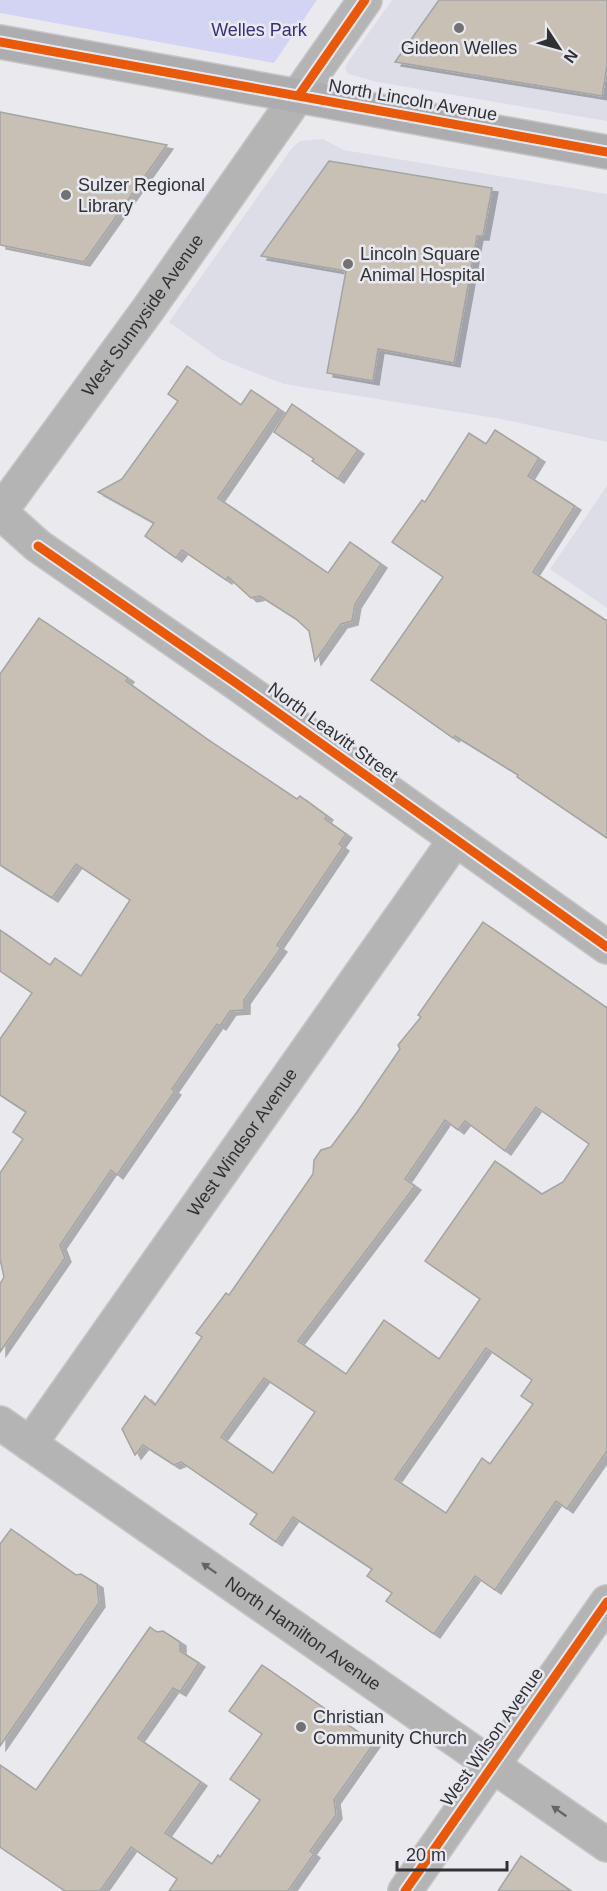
<svg xmlns="http://www.w3.org/2000/svg" width="607" height="1891" viewBox="0 0 607 1891" font-family="Helvetica,sans-serif">
<defs>
<filter id="shadow"><feDropShadow dx="6" dy="4" stdDeviation="0" flood-color="#0004"/></filter>
</defs>
<rect width="100%" height="100%" fill="#eaeaee"/>
<g fill="#dddde8">
<path d="M392,0H607V121L377,82L348,74L345,69L348,62Z"/>
<path d="M323,139L344,150L607,194V442L501,419L284,384L222,360L169,322L292,148L300,141Z"/>
<path d="M607,486V608L550,569Z"/>
</g>
<path fill="#d3d4f4" d="M0,0H317L274,63L0,13Z"/>
<g fill="#c8c0b5" stroke="#a4a4a4" stroke-width="1.5" fill-rule="evenodd" filter="url(#shadow)">
<path d="M439,0H607V65L602,96L395,62Z"/>
<path d="M0,112L167,145L84,262L0,245Z"/>
<path d="M329,161L492,188L483,236H477L454,363L378,349L373,381L327,373L346,271L261,256Z"/>
<path d="M187,366L241,405L251,390L279,409L218,498L328,573L350,542L381,564L355,604L352,621L341,624L315,661L309,631L296,619L260,596L251,598L228,577L226,580L182,550L176,558L145,536L154,523L98,492L122,479L178,401L168,394Z"/>
<path d="M292,404L358,450L338,479L312,461L314,459L274,432Z"/>
<path d="M495,430L539,458L528,476L575,506L533,572L607,621V838L517,777L518,775L455,736L453,738L371,680L443,577L392,542L422,500L425,502L469,433L486,444Z"/>
<path d="M39,618L128,678L126,681L207,739L297,799L300,796L327,816L325,819L346,834L339,844L343,847L277,945L281,948L244,1000V1010L230,1011L220,1026L217,1024L172,1089L175,1091L117,1175L111,1170L60,1245L65,1258L0,1352V1284L4,1277L0,1259V1173L23,1139L13,1132L26,1112L0,1095V1039L32,993L0,971V930L50,965L55,958L81,976L130,900L76,864L52,898L0,865V674Z"/>
<path d="M483,922L607,1008V1451L567,1509L556,1501L495,1590L475,1576L434,1634L386,1601L392,1593L367,1576L372,1569L293,1517L276,1542L250,1524L257,1514L181,1462L174,1465L143,1445L135,1455L122,1429L145,1396L155,1405L202,1337L196,1333L226,1293L229,1295L313,1174L314,1160L321,1150L331,1147L357,1112L400,1049L398,1045L421,1017L418,1015ZM536,1107L589,1144L563,1182L542,1194L495,1161L425,1261L480,1299L439,1359L384,1320L346,1374L298,1341L415,1186L405,1179L445,1120L458,1130L465,1121L505,1151ZM486,1348L532,1380L521,1396L533,1404L490,1464L482,1458L446,1513L395,1479ZM264,1378L315,1412L273,1473L221,1437Z"/>
<path d="M11,1529L76,1575L81,1574L97,1584L99,1603L0,1746V1544Z"/>
<path d="M150,1627L157,1632L163,1631L180,1642V1651L199,1663L180,1692L173,1688L138,1738L201,1782L165,1833L212,1864L218,1855L220,1857L260,1800L230,1779L262,1734L229,1711L262,1665L374,1743L334,1800L336,1815L310,1851L314,1854L288,1891H169L177,1879L131,1847L100,1891H65L0,1847V1765L36,1790Z"/>
<path d="M521,1856L571,1891H498Z"/>
</g>
<g fill="none" stroke-linecap="round" stroke-linejoin="round">
<defs>
<g id="minor">
<path d="M0,512L38,546L236,683L607,947"/>
<path id="s1" d="M0,512L149,308L365,0"/>
<path id="s2" d="M0,1423L607,1845"/>
<path id="s3" d="M30,1444L455,840"/>
<path d="M405,1891L607,1602"/>
</g>
<path id="major" d="M0,42L607,152"/>
</defs>
<use href="#minor" stroke="#c6c6c8" stroke-width="36"/>
<use href="#major" stroke="#c6c6c8" stroke-width="36"/>
<use href="#minor" stroke="#b4b4b5" stroke-width="33"/>
<use href="#major" stroke="#adadaf" stroke-width="33"/>
<defs>
<g id="cycleway">
<path d="M0,42L607,152"/>
<path d="M299,95L365,0"/>
<path d="M38,546L236,683L607,947"/>
<path d="M405,1891L607,1602"/>
</g>
</defs>
<use href="#cycleway" stroke="#e8e9f0" stroke-width="13"/>
<use href="#cycleway" stroke="#e8590c" stroke-width="9"/>
</g>
<defs><path id="oneway-solid" d="M-6-.8H1V-3.2L6.5 0L1 3.2V.8H-6Z" transform="scale(1.5)"/></defs>
<g fill="#656568">
<use href="#oneway-solid" transform="translate(209 1568) rotate(-145)"/>
<use href="#oneway-solid" transform="translate(559 1811) rotate(-145)"/>
</g>
<g fill="#727275" stroke="#e8e9f0" stroke-width="2">
<circle cx="459" cy="28" r="6"/>
<circle cx="66" cy="195" r="6"/>
<circle cx="348" cy="264" r="6"/>
<circle cx="301" cy="1727" r="6"/>
</g>
<g text-anchor="middle" stroke-width="5" stroke-linejoin="round" paint-order="stroke">
<g font-size="18" fill="#382f7c" stroke="#e8e9f0">
<text x="259" y="36">Welles Park</text>
</g>
<g font-size="18" fill="#313134" stroke="#e8e9f0" text-anchor="start">
<text x="459" y="54" text-anchor="middle">Gideon Welles</text>
<text x="78" y="191">Sulzer Regional<tspan x="78" dy="21">Library</tspan></text>
<text x="360" y="260">Lincoln Square<tspan x="360" dy="21">Animal Hospital</tspan></text>
<text x="313" y="1723">Christian<tspan x="313" dy="21">Community Church</tspan></text>
</g>
<g font-size="18" fill="#313134" stroke="#e8e9f0">
<text transform="translate(413 100) rotate(10)" y="6">North Lincoln Avenue</text>
<text dy="6" stroke="none"><textPath href="#s1" startOffset="243">West Sunnyside Avenue</textPath></text>
<text transform="translate(333 732) rotate(36)" y="6">North Leavitt Street</text>
<text dy="6" stroke="none"><textPath href="#s3" startOffset="369">West Windsor Avenue</textPath></text>
<text dy="6" stroke="none"><textPath href="#s2" startOffset="369">North Hamilton Avenue</textPath></text>
<text transform="translate(492 1737) rotate(-55)" y="6">West Wilson Avenue</text>
</g>
</g>
<g transform="translate(559 48) rotate(126)" stroke="#e8e9f0" stroke-width="4.5" paint-order="stroke">
<path d="M0-4.5L10 22L0 15L-10 22Z" fill="#313134"/>
<text y="-9" font-size="16" font-weight="bold" text-anchor="middle" fill="#313134">N</text>
</g>
<path d="M397 1861v9h110v-9" fill="none" stroke="#313134" stroke-width="3"/>
<text x="406" y="1861" font-size="18" fill="#313134" stroke="#e8e9f0" stroke-width="4.5" paint-order="stroke">20 m</text>
</svg>
